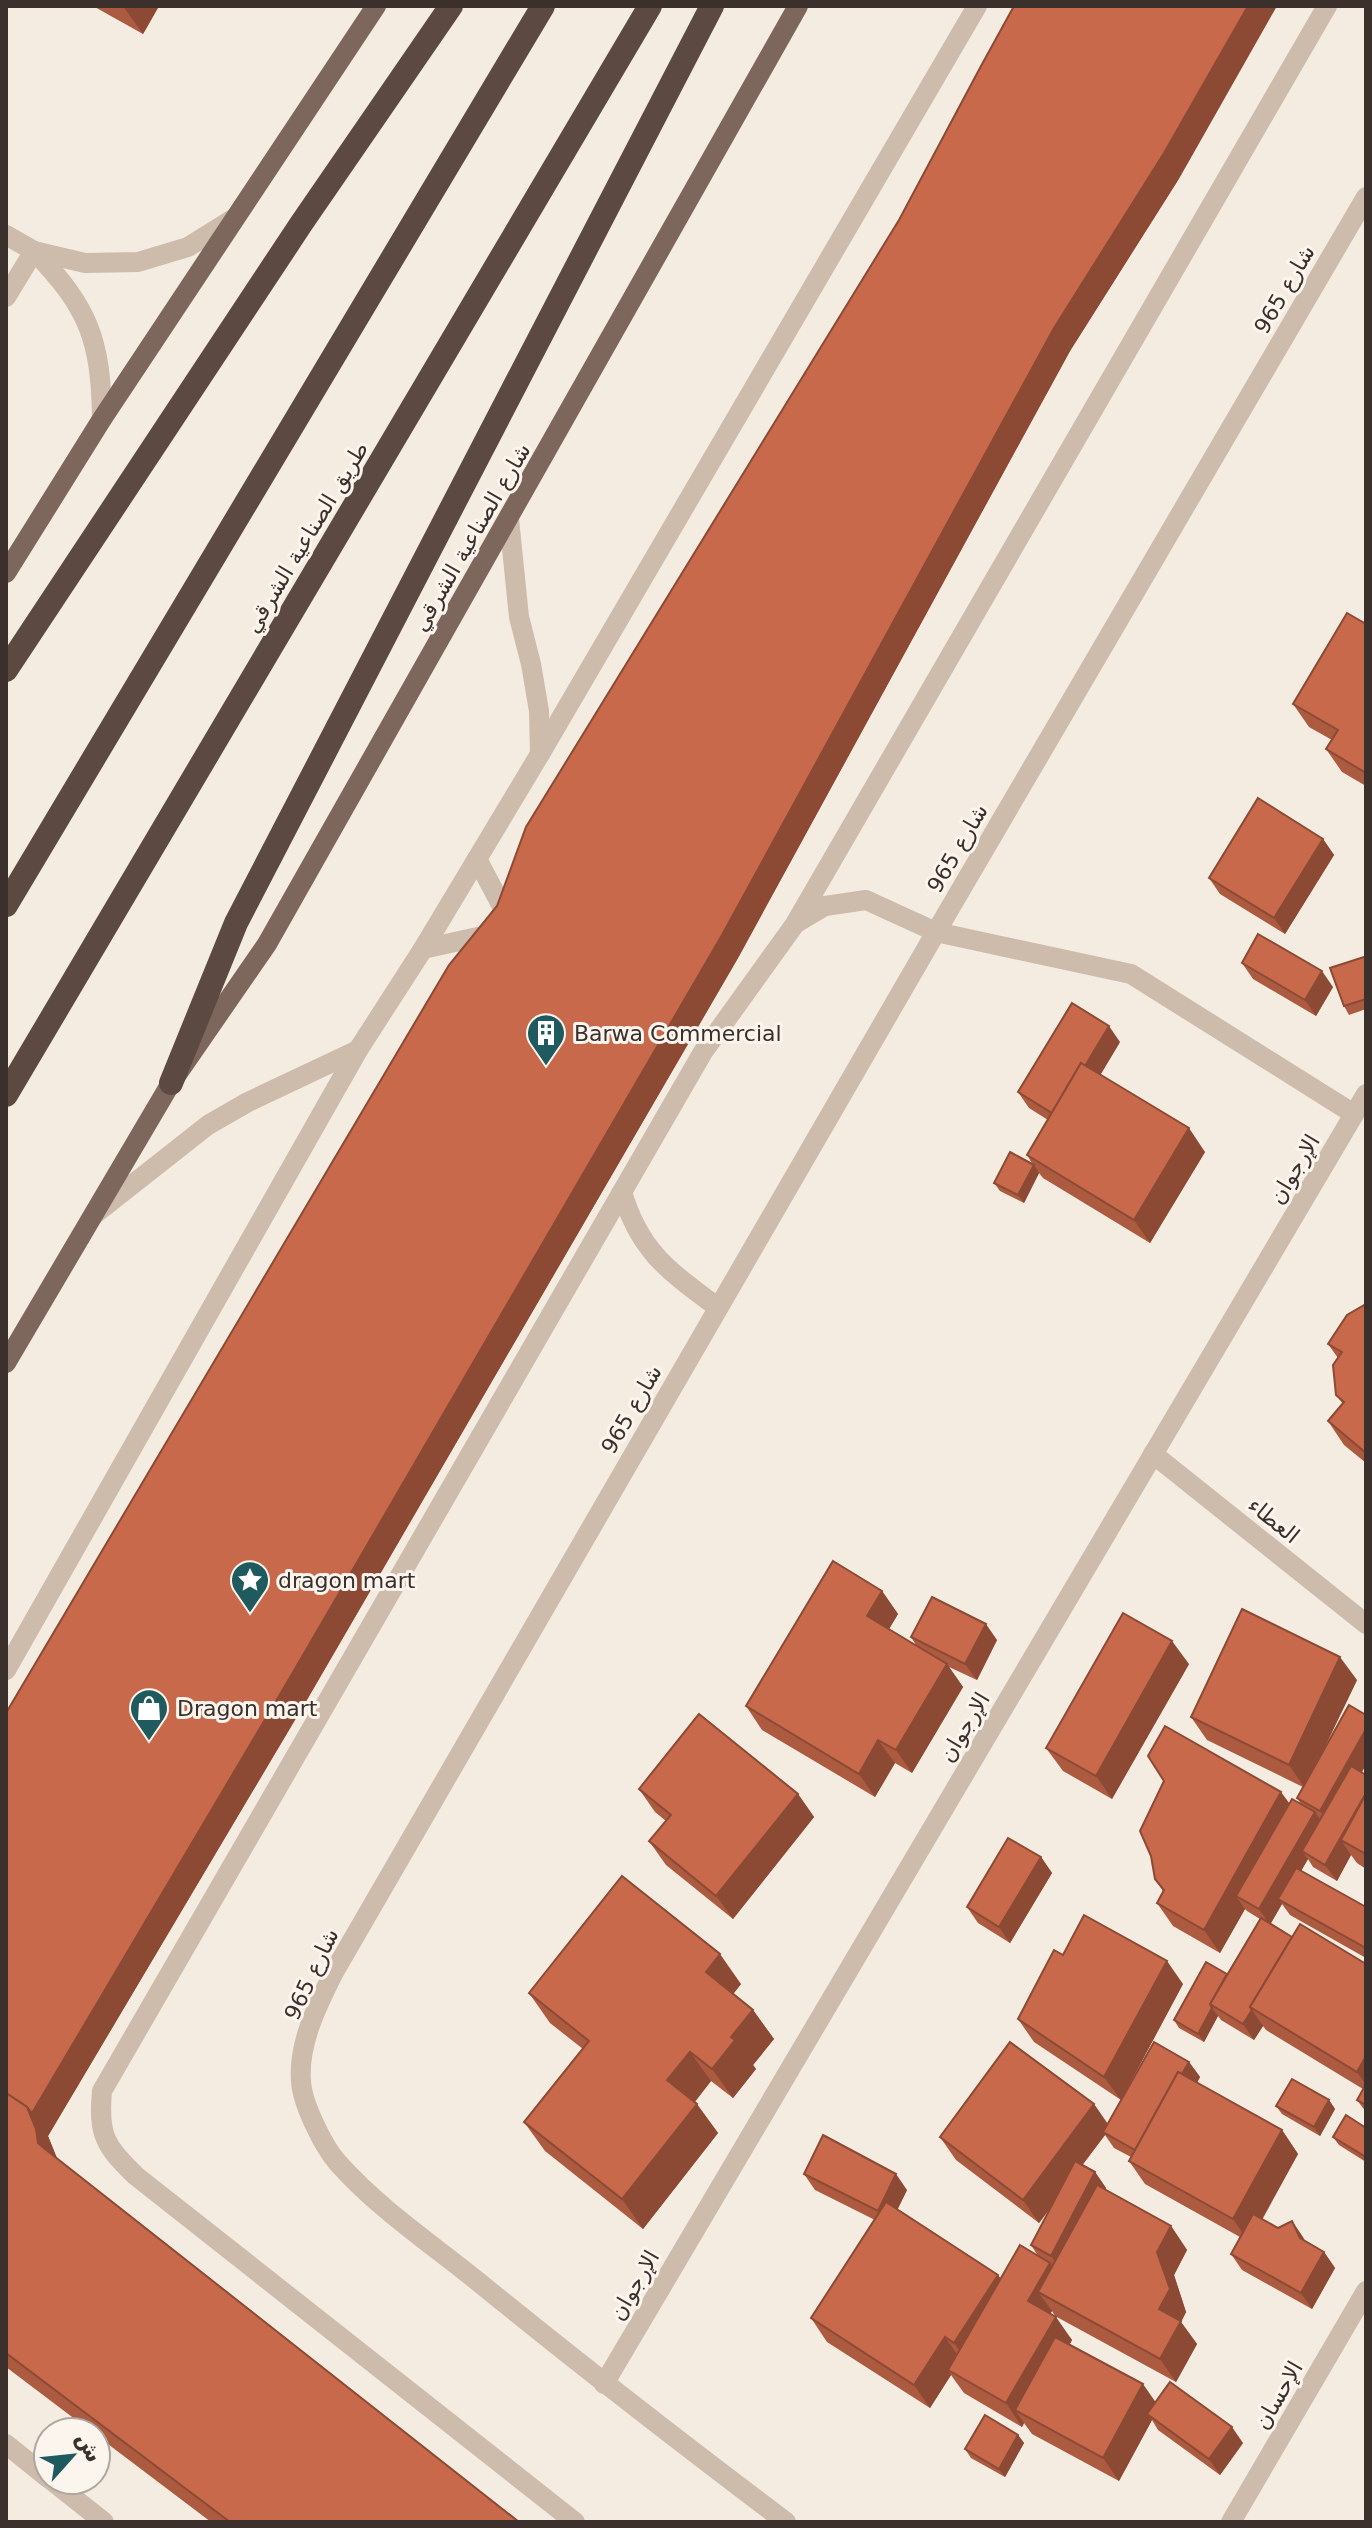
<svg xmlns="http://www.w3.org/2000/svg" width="1372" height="2528" viewBox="0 0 1372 2528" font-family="'DejaVu Sans','Noto Naskh Arabic',sans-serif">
<rect width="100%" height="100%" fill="#f4ebe1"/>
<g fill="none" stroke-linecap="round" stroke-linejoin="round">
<g stroke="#cdbbac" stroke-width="20">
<path d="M6,297L34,251"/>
<path d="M509,519L519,617L531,664L539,711L540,754"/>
<path d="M798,922L825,906L866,900L936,932L1131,974L1354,1114"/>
<path d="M423,949L514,929L477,859"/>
<path d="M622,1192C640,1252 669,1271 717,1307"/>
<path d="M95,1214L208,1125L248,1102L358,1050"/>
<path d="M6,1670L358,1050L423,949L540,754L977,6"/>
<path d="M6,2444L48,2478"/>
<path d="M51,2480L104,2522"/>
<path d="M575,2522L136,2176C105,2146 98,2135 102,2091L703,1052L795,924L1327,6"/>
</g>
<g stroke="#cdbbac" stroke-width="20">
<path d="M6,235L34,251L85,263L138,262L188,247L233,219"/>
<path d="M34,251C89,308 101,340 102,419"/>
<path d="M1153,1454L1366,1624"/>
<path d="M604,2384L1366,1094"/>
<path d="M786,2522C681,2443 578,2363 476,2280C430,2243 377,2207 338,2163C323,2146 302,2103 301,2081C298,2043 318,2004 334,1972L936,932L1366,197"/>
<path d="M1231,2522L1366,2291"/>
</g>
<g stroke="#7d675c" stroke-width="20">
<path d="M6,573L102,419L376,6"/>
<path d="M6,1363L171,1083L267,944L798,6"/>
</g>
<g stroke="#5c4a42" stroke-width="24">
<path d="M6,670L301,224L451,6"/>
<path d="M6,905L543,6"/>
<path d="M171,1083L236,923L712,6"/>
<path d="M6,1095L650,6"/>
</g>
</g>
<g fill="#ac5a40">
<path d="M93,6H159L143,34Z"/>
<path d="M1180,177L1070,351L738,958L308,1698L48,2136L57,2159L519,2522H211L96,2435V2432H92L6,2367V1713Z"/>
<path d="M1366,624V786L1342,772L1326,749L1332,740L1309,727L1293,704Z"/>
<path d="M1323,839L1334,855L1285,934L1220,894L1209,878Z"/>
<path d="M1366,959V1009L1349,1015L1344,1006Z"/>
<path d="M1242,963L1333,987L1316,1016L1253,979Z"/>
<path d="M1120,1042L1100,1075L1205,1152L1150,1243L1043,1178L1039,1173L1024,1203L1000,1191L994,1183L1033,1165L1027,1155L1048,1120L1029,1108L1018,1092Z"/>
<path d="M1366,1304V1463L1344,1445L1328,1421L1343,1404L1336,1395L1338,1358L1328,1344Z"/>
<path d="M882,1591L898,1614L889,1629L916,1645L911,1637L997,1640L977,1680L949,1667L963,1687L912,1773L895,1763L875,1797L762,1730L746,1706Z"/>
<path d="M1189,1664L1112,1799L1063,1771L1046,1748Z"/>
<path d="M1357,1680L1322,1753L1366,1775V1869L1357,1863L1351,1855L1337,1881L1313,1867L1308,1859L1301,1871L1366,1907V1958L1290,1915L1282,1904L1270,1924L1292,1937L1366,1964V2112L1357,2100L1363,2089L1266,2030L1263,2026L1254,2040L1221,2020L1218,2016L1204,2042L1179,2028L1174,2020L1227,1974L1260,1919L1247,1911L1245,1909L1220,1953L1173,1926L1157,1903L1163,1891L1155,1879L1289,1803L1301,1804L1297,1798L1303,1787L1207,1740L1191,1717Z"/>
<path d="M639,1789L798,1794L814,1817L733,1919L666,1865L649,1841L666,1821L655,1812Z"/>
<path d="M1041,1857L1052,1873L1010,1943L978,1923L967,1907Z"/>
<path d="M1063,1955L1183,1984L1121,2100L1034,2042L1018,2019Z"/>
<path d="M741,1984L733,1994L753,2010L774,2039L753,2065L756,2069L733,2098L711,2081L695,2102L718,2133L643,2229L545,2151L524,2122L583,2049L550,2023L529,1993Z"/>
<path d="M1189,2062L1200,2077L1197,2083L1282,2130L1298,2154L1262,2220L1278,2228L1292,2221L1305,2241L1324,2252L1335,2268L1312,2309L1242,2270L1231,2254L1240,2237L1145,2184L1129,2161L1131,2157L1114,2148L1105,2135L1082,2165L1095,2172L1106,2188L1105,2190L1171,2226L1187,2250L1174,2275L1186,2312L1181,2322L1197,2344L1176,2382L1055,2316L1052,2311L1050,2314L1072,2340L1070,2344L1155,2403L1243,2443L1220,2475L1158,2430L1152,2420L1119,2481L1032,2434L1024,2423L1022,2427L964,2393L951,2375L930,2408L827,2342L811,2318L875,2220L815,2190L804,2174L907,2190L897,2210L1001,2278L1038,2256L1031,2245L1051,2207L1039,2223L956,2160L940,2137L1094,2104L1108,2124Z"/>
<path d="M1329,2100L1335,2109L1320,2136L1282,2114L1276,2106Z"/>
<path d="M1366,2128V2162L1339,2145L1333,2137Z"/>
<path d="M1018,2435L1024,2443L1005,2477L971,2458L965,2449Z"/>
</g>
<g fill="#8c4a34">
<path d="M123,6H159L143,34Z"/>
<path d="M1248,6H1277L1180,177L1070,351L738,958L308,1698L48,2136L57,2158L38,2143L27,2107L1054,328Z"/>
<path d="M1323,839L1334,855L1285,934L1274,918Z"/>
<path d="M1322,971L1333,987L1316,1016L1305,1000Z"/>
<path d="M1109,1026L1120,1042L1067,1131L1055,1115Z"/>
<path d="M1189,1128L1205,1152L1150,1243L1134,1220Z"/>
<path d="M1034,1165L1039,1173L1024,1203L1018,1195Z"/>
<path d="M882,1591L898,1614L883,1639L867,1616Z"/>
<path d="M986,1624L997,1640L977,1680L965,1664Z"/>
<path d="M1172,1641L1189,1664L1112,1799L1096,1776Z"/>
<path d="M1340,1657L1357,1680L1305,1788L1289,1765Z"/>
<path d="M947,1664L963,1687L912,1773L896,1750Z"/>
<path d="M1366,1729V1765L1331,1827L1320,1811Z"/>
<path d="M878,1740L895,1763L875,1797L859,1774Z"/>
<path d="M1281,1792L1298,1815L1236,1896L1245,1909L1220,1953L1204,1930Z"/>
<path d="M1366,1793L1341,1840L1351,1855L1337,1881L1325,1865Z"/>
<path d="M798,1794L814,1817L733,1919L716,1896Z"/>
<path d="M1315,1812L1326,1828L1302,1851L1308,1859L1283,1902L1278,1899L1282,1904L1270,1925L1259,1909Z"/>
<path d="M1041,1857L1052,1873L1010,1943L999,1927Z"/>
<path d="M720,1954L741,1984L727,2002L706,1972Z"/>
<path d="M1167,1961L1183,1984L1121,2100L1104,2077Z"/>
<path d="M1212,2008L1218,2016L1204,2042L1198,2034Z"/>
<path d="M753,2010L774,2039L753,2065L756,2069L733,2098L712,2069L731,2037Z"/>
<path d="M1252,2010L1263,2026L1254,2040L1243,2024Z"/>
<path d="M690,2052L711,2081L688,2110L667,2080Z"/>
<path d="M1366,2056V2085L1357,2072Z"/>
<path d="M1189,2062L1200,2077L1149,2167L1138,2152Z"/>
<path d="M1329,2100L1335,2109L1320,2136L1314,2127Z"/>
<path d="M697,2104L718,2133L643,2229L622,2199Z"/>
<path d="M1094,2104L1110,2128L1103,2132L1105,2135L1039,2223L1023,2200Z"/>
<path d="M1282,2130L1298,2154L1249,2242L1233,2219Z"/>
<path d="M1095,2172L1106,2188L1062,2272L1051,2256Z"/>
<path d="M896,2174L907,2190L889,2227L878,2211Z"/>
<path d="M1292,2221L1303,2237L1311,2254L1300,2238Z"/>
<path d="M1171,2226L1187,2250L1174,2275L1186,2312L1181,2322L1197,2344L1176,2382L1160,2359L1157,2252Z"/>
<path d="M1324,2252L1335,2268L1312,2309L1301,2293Z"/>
<path d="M1050,2263L1066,2286L1038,2292L1052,2311L1044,2324L1028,2301Z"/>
<path d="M998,2275L1014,2298L971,2366L954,2343Z"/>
<path d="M1056,2317L1072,2340L1027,2417L1015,2410L1024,2423L1022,2427L1006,2403Z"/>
<path d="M945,2337L961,2360L948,2370L951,2375L930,2408L914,2385Z"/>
<path d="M1143,2384L1159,2407L1147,2414L1152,2420L1119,2481L1103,2458Z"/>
<path d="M1232,2427L1243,2443L1220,2475L1209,2459Z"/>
<path d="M1018,2435L1024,2443L1005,2477L999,2469Z"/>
</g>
<g fill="#c8694b" stroke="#8c4a34" stroke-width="2">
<path d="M1014,6H1248L1164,153L1054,328L722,935L292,1674L32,2113L27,2107L6,2093V1713L449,965L497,906L526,827L899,220L981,66Z"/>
<path d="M1347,613L1366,624V773L1326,749L1338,730L1293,704Z"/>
<path d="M1258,798L1323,839L1274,918L1209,878Z"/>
<path d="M1258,934L1322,971L1305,1000L1242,963Z"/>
<path d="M1364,957L1366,961V999L1344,1006L1330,968Z"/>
<path d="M1072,1003L1109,1026L1085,1066L1081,1063L1052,1113L1018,1092Z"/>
<path d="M1081,1063L1189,1128L1134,1220L1027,1155Z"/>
<path d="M1010,1152L1034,1165L1018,1195L994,1183Z"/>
<path d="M1366,1304V1453L1328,1421L1344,1402L1336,1395L1333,1365L1342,1352L1328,1344L1347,1315Z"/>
<path d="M833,1561L882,1591L867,1616L947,1664L896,1750L878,1740L859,1774L746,1706Z"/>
<path d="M932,1597L986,1624L965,1664L911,1637Z"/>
<path d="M1242,1609L1340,1657L1289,1765L1191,1717Z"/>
<path d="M1123,1613L1172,1641L1096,1776L1046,1748Z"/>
<path d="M1349,1705L1366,1715V1729L1320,1811L1297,1798Z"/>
<path d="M699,1714L798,1794L716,1896L649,1841L671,1815L639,1789Z"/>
<path d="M1165,1726L1281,1792L1204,1930L1157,1903L1164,1890L1155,1879L1151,1856L1140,1831L1164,1781L1148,1756Z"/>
<path d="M1351,1766L1366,1775V1793L1325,1865L1302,1851Z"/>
<path d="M1366,1794V1854L1341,1840Z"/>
<path d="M1292,1799L1315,1812L1259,1909L1236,1896Z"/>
<path d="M1008,1838L1041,1857L999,1927L967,1907Z"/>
<path d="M1296,1868L1366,1907V1948L1278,1899Z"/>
<path d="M622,1876L720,1954L706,1972L753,2010L731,2037L735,2040L712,2069L690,2052L667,2080L697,2104L622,2199L524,2122L589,2041L529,1993Z"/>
<path d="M1084,1915L1167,1961L1104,2077L1018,2019L1054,1950L1063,1955Z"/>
<path d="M1261,1918L1292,1937L1250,2007L1252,2010L1243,2024L1210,2004Z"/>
<path d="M1300,1924L1366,1964V2056L1357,2072L1250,2007Z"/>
<path d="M1206,1962L1227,1974L1210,2004L1212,2008L1198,2034L1174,2020Z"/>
<path d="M1010,2042L1094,2104L1023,2200L940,2137Z"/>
<path d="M1154,2042L1189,2062L1182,2074L1178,2072L1135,2150L1103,2132Z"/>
<path d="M1178,2072L1282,2130L1233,2219L1129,2161Z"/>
<path d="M1292,2079L1329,2100L1314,2127L1276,2106Z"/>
<path d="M1366,2084V2105L1357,2100Z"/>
<path d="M6,2093L27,2107L36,2129L38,2143L45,2149L519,2522H230L6,2353Z"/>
<path d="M1346,2115L1366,2128V2157L1333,2137Z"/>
<path d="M823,2135L896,2174L878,2211L804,2174Z"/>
<path d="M1075,2161L1095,2172L1051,2256L1031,2245Z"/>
<path d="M1097,2185L1171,2226L1157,2252L1170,2289L1159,2309L1181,2321L1160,2359L1038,2292Z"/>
<path d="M886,2202L998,2275L954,2343L945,2337L914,2385L811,2318Z"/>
<path d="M1253,2214L1278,2228L1292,2221L1300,2238L1324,2252L1301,2293L1231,2254Z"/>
<path d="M1020,2245L1050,2263L1028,2301L1056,2317L1006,2403L948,2370Z"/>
<path d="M1055,2337L1143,2384L1103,2458L1015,2410Z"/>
<path d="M1170,2382L1232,2427L1209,2459L1147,2414Z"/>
<path d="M985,2415L1018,2435L999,2469L965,2449Z"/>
</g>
<defs>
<symbol id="building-pin" viewBox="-11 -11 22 30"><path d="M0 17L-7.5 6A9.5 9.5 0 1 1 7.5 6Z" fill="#1f5a5e" stroke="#fbf5ee"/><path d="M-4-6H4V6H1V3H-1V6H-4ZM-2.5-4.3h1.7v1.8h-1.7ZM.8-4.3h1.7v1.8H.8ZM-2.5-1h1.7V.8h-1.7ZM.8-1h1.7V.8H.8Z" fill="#fff"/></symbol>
<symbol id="sight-pin" viewBox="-11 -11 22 30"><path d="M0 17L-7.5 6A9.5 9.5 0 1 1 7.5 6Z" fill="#1f5a5e" stroke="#fbf5ee"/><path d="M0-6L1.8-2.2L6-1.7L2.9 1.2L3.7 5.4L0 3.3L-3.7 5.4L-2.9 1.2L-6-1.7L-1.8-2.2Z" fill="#fff"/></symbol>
<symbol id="shop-pin" viewBox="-11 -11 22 30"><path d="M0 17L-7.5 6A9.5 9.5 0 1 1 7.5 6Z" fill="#1f5a5e" stroke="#fbf5ee"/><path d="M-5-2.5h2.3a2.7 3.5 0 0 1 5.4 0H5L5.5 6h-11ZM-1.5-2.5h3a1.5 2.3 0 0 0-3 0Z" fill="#fff"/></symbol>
</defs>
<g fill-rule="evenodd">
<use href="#building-pin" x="524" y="1011" width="44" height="60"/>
<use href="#sight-pin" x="228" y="1558" width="44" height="60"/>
<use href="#shop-pin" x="127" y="1686" width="44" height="60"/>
</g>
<g text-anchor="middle" stroke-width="6" stroke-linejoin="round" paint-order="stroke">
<g font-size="22" fill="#3b302b" stroke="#fbf5ee">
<text transform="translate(1284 289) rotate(-60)" y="8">شارع 965</text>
<text transform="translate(306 537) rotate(-59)" y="8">طريق الصناعية الشرقي</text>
<text transform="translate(471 537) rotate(-60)" y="8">شارع الصناعية الشرقي</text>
<text transform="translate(957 848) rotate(-60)" y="8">شارع 965</text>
<text transform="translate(1294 1169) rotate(-59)" y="8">الإرجوان</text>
<text transform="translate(631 1409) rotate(-60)" y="8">شارع 965</text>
<text transform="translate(1274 1520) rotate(39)" y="8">العطاء</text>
<text transform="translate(964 1727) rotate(-59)" y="8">الإرجوان</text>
<text transform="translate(311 1974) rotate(-65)" y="8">شارع 965</text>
<text transform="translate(634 2285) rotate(-60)" y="8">الإرجوان</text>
<text transform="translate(1278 2395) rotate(-60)" y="8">الإحسان</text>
</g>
<g font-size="22" fill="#3b302b" stroke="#fbf5ee" text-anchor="start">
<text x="574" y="1041">Barwa Commercial</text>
<text x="278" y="1588">dragon mart</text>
<text x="177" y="1716">Dragon mart</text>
</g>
</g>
<rect width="1372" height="2528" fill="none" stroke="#3b302b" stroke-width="16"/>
<g transform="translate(72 2456) rotate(63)"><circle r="38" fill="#fbf5ee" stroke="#aea6a0" stroke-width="2"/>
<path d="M0-6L14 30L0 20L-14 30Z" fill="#1f5a5e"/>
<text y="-12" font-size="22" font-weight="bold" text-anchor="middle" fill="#3b302b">ش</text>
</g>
</svg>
